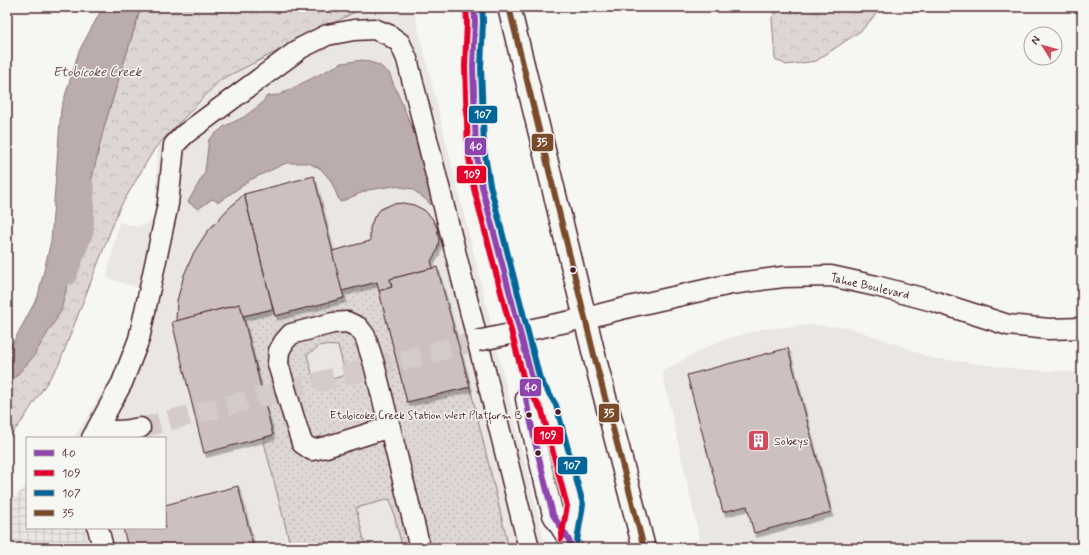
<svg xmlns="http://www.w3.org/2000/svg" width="1089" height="555" viewBox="0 0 1089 555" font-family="Mynerve,sans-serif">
<defs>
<pattern id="industrial-grid" width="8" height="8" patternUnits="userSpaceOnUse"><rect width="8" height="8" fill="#e9e6e3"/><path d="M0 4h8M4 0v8" fill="none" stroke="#c9c5c3"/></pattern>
<pattern id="grass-dots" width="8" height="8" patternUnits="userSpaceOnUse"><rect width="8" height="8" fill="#ddd6d5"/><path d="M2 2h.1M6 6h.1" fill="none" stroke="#bfb7b7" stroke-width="1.8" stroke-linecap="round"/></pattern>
<pattern id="forest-crowns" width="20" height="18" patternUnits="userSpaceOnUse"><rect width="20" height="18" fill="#ddd6d5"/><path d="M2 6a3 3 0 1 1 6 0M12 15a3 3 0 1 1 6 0" fill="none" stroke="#bfb7b7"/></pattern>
<filter id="shadow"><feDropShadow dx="2.5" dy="4.5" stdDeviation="0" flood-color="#0004"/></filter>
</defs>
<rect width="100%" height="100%" fill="#f6f6f2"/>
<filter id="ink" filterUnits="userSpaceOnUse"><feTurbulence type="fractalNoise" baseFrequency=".025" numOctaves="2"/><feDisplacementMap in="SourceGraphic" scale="8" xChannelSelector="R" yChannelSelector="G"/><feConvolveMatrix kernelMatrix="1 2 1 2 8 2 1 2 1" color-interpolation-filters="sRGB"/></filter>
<g filter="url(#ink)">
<g fill="#e9e6e3">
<path d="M368,7H413L546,548H89L84,528H165V438H73L83,425L123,356L140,288L107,278L119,222L137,227L154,221L160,116L341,8H367Z"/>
<path d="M810,325L846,327L886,340L931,358L1026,370L1082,372V548H693L691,542L700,540L662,371L719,341L763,329Z"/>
</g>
<path fill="url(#industrial-grid)" d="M27,485V528H84L89,548H7V505Z"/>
<path fill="url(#grass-dots)" stroke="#947a80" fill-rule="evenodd" d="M377,282L407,402L470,387L509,548H395L402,546L390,499L356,508L366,548H291L263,438L273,435L243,316L273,309L275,316L344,298L342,291ZM321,345L338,346L346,375L315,384L307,355Z"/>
<g fill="url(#forest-crowns)" stroke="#947a80">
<path d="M141,7H363L361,9L220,80L155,148L119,209L59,364L22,421L7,440V386L33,357Z"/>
<path d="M778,7H882L862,30L816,61L786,65L775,59L772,18Z"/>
</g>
<g fill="#bbadae" stroke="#8e747a">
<path d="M103,7H141L104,127L61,311L33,357L7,386V350L14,341L38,296L51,241L61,109L79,51Z"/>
<path d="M363,60L379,65L389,73L413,130L421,141L447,200L432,206L425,199L412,189L394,186L368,190L340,202L331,181L321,169L308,163H286L250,180L219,202L212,199L198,209L188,202L205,172L209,139L225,126L244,117L260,105L267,96L279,95L342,63Z"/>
</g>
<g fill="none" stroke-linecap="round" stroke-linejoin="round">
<path stroke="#bbadae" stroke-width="25" d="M65,273L81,231L82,189"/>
</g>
<g fill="#ccc1c0" stroke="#4a1f2b" filter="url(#shadow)">
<path d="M314,176L344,298L275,316L244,194Z"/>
<path d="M244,194L273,309L243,316L240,304L176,321L177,301L184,275L194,252L207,232L226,211Z"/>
<path d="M403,203L414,205L424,210L432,218L437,228L439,240L437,251L431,261L433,268L390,279L392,287L379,291L377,282L342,291L332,251L370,241V228L374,217L381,209L392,204Z"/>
<path d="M437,267L470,387L407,402L379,291L392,287L390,279Z"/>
<path d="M240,304L273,435L204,453L172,322Z"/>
<path d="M788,348L831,512L754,533L747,506L723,512L687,375Z"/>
<path d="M238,486L254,548H128L123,528H165V505Z"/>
</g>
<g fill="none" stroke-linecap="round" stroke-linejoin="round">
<path stroke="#d4cbca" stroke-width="20" stroke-dasharray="20 10" stroke-linecap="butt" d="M140,428L477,341"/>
<defs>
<g id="minor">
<path d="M474,7L475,21L473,67L476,150L482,187L499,254L533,382L549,408L575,506L569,540"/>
<path d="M552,325L586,318L629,307L731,284L783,277L831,276L876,286L933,301L1008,325L1049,329L1082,328"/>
<path d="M533,382L526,399L535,442L553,515L569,540L571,546"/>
<path d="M390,427L326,447L312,450L302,443L294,418L278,364L279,351L284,342L291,334L333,323L347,322L358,327L365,336L374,364L420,548"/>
<path d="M98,428C115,433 123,431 140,428"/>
<path d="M92,438L122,383L139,339L168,204L174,145L185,134L301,48L327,35L354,30L374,29L389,35L400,43L407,59C449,222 488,385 529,548"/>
<path d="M98,528L103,548"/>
</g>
<path id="major" d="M509,7L595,359L644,548"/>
</defs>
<use href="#minor" stroke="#4a1f2b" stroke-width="23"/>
<use href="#major" stroke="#4a1f2b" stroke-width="25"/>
<use href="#minor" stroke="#f6f6f2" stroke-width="20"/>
<use href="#major" stroke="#f6f6f2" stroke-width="22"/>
<defs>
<path id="minor-bridge" d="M477,341L552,325"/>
</defs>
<use href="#minor-bridge" stroke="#4a1f2b" stroke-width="23" stroke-linecap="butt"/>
<use href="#minor-bridge" stroke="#f6f6f2" stroke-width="20"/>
<defs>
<path id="bus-1" d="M474,7L475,21L473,67L476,150L482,187L533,382L526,399L535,442L553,515L569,540L571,548"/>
<path id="bus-2" d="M466,8L467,21L465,67L468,151L474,189L525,384L542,411L567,506L561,539"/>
<path id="bus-3" d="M482,7L483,21L481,67L484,149L490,185L540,379L556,405L583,504L577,541"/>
<path id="bus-4" d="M509,7L595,359L644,548"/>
</defs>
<use href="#bus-1" stroke="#f6f6f2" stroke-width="9"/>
<use href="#bus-2" stroke="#f6f6f2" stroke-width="9"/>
<use href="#bus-3" stroke="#f6f6f2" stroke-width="9"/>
<use href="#bus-4" stroke="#f6f6f2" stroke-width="9"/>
<use href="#bus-1" stroke="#8e44ad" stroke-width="6"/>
<use href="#bus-2" stroke="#e4002b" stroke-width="6"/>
<use href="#bus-3" stroke="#069" stroke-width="6"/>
<use href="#bus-4" stroke="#7a4b2a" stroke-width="6"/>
</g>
</g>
<defs>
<symbol id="building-square" viewBox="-11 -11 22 22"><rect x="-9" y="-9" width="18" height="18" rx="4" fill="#d1495b" stroke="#f6f6f2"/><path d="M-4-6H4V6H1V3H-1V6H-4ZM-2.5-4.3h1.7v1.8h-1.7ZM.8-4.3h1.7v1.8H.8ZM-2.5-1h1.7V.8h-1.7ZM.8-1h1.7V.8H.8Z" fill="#fff"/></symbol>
</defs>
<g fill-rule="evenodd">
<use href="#building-square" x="746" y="428" width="25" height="25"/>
</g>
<g fill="#4a1f2b" stroke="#f6f6f2" stroke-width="1.5">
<circle cx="573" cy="270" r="3.5"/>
<circle cx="558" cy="412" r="3.5"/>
<circle cx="529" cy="415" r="3.5"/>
<circle cx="538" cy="453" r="3.5"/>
</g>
<g text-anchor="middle" stroke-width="3" stroke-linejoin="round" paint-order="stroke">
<g font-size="11" fill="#4a1f2b" stroke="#f6f6f2" text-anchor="end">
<text x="522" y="419">Etobicoke Creek Station West Platform B</text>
</g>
<g font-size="12" fill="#4a1f2b" stroke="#f6f6f2">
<text transform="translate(870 286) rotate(13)" y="4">Tahoe Boulevard</text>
</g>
<g font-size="12" fill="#4a1f2b" stroke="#f6f6f2" text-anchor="start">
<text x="774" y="445">Sobeys</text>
</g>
<g font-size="13" font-style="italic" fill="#6c4a52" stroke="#f6f6f2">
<text x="97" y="76">Etobicoke Creek</text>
</g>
</g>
<g stroke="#f6f6f2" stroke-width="1.5">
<rect x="468" y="105" width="30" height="19" rx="4" fill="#069"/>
<rect x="531" y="133" width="23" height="19" rx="4" fill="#7a4b2a"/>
<rect x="464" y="137" width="23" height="19" rx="4" fill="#8e44ad"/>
<rect x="456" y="165" width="31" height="19" rx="4" fill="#e4002b"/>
<rect x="519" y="378" width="23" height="19" rx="4" fill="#8e44ad"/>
<rect x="598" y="403" width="22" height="20" rx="4" fill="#7a4b2a"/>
<rect x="533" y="426" width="31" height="19" rx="4" fill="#e4002b"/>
<rect x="557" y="456" width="31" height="19" rx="4" fill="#069"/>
</g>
<g font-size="11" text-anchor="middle" font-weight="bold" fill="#fff">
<text x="483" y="118">107</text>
<text x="542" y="146">35</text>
<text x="476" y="150">40</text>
<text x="472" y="178">109</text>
<text x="531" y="391">40</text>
<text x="609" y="417">35</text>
<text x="548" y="439">109</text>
<text x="572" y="469">107</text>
</g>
<rect width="1089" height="555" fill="none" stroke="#f6f6f2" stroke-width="24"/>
<rect x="12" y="12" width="1065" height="531" fill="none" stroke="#4a1f2b" stroke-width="1.5" filter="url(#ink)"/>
<rect x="26" y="437" width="140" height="92" fill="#f6f6f2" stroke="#b1a0a2"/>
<rect x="34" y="450" width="20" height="6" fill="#8e44ad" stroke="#b1a0a2"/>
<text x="62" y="457" font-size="12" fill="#4a1f2b">40</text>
<rect x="34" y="470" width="20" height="6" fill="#e4002b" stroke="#b1a0a2"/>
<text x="62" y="477" font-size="12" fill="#4a1f2b">109</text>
<rect x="34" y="490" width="20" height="6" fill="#006699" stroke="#b1a0a2"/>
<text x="62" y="497" font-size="12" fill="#4a1f2b">107</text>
<rect x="34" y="510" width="20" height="6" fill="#7a4b2a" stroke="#b1a0a2"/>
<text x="62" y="517" font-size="12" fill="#4a1f2b">35</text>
<g transform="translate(1043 46) rotate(307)"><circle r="19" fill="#f6f6f2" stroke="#b1a0a2"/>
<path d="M0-3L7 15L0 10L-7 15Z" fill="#d1495b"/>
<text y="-6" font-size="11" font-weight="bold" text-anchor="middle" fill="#4a1f2b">N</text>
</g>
</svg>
